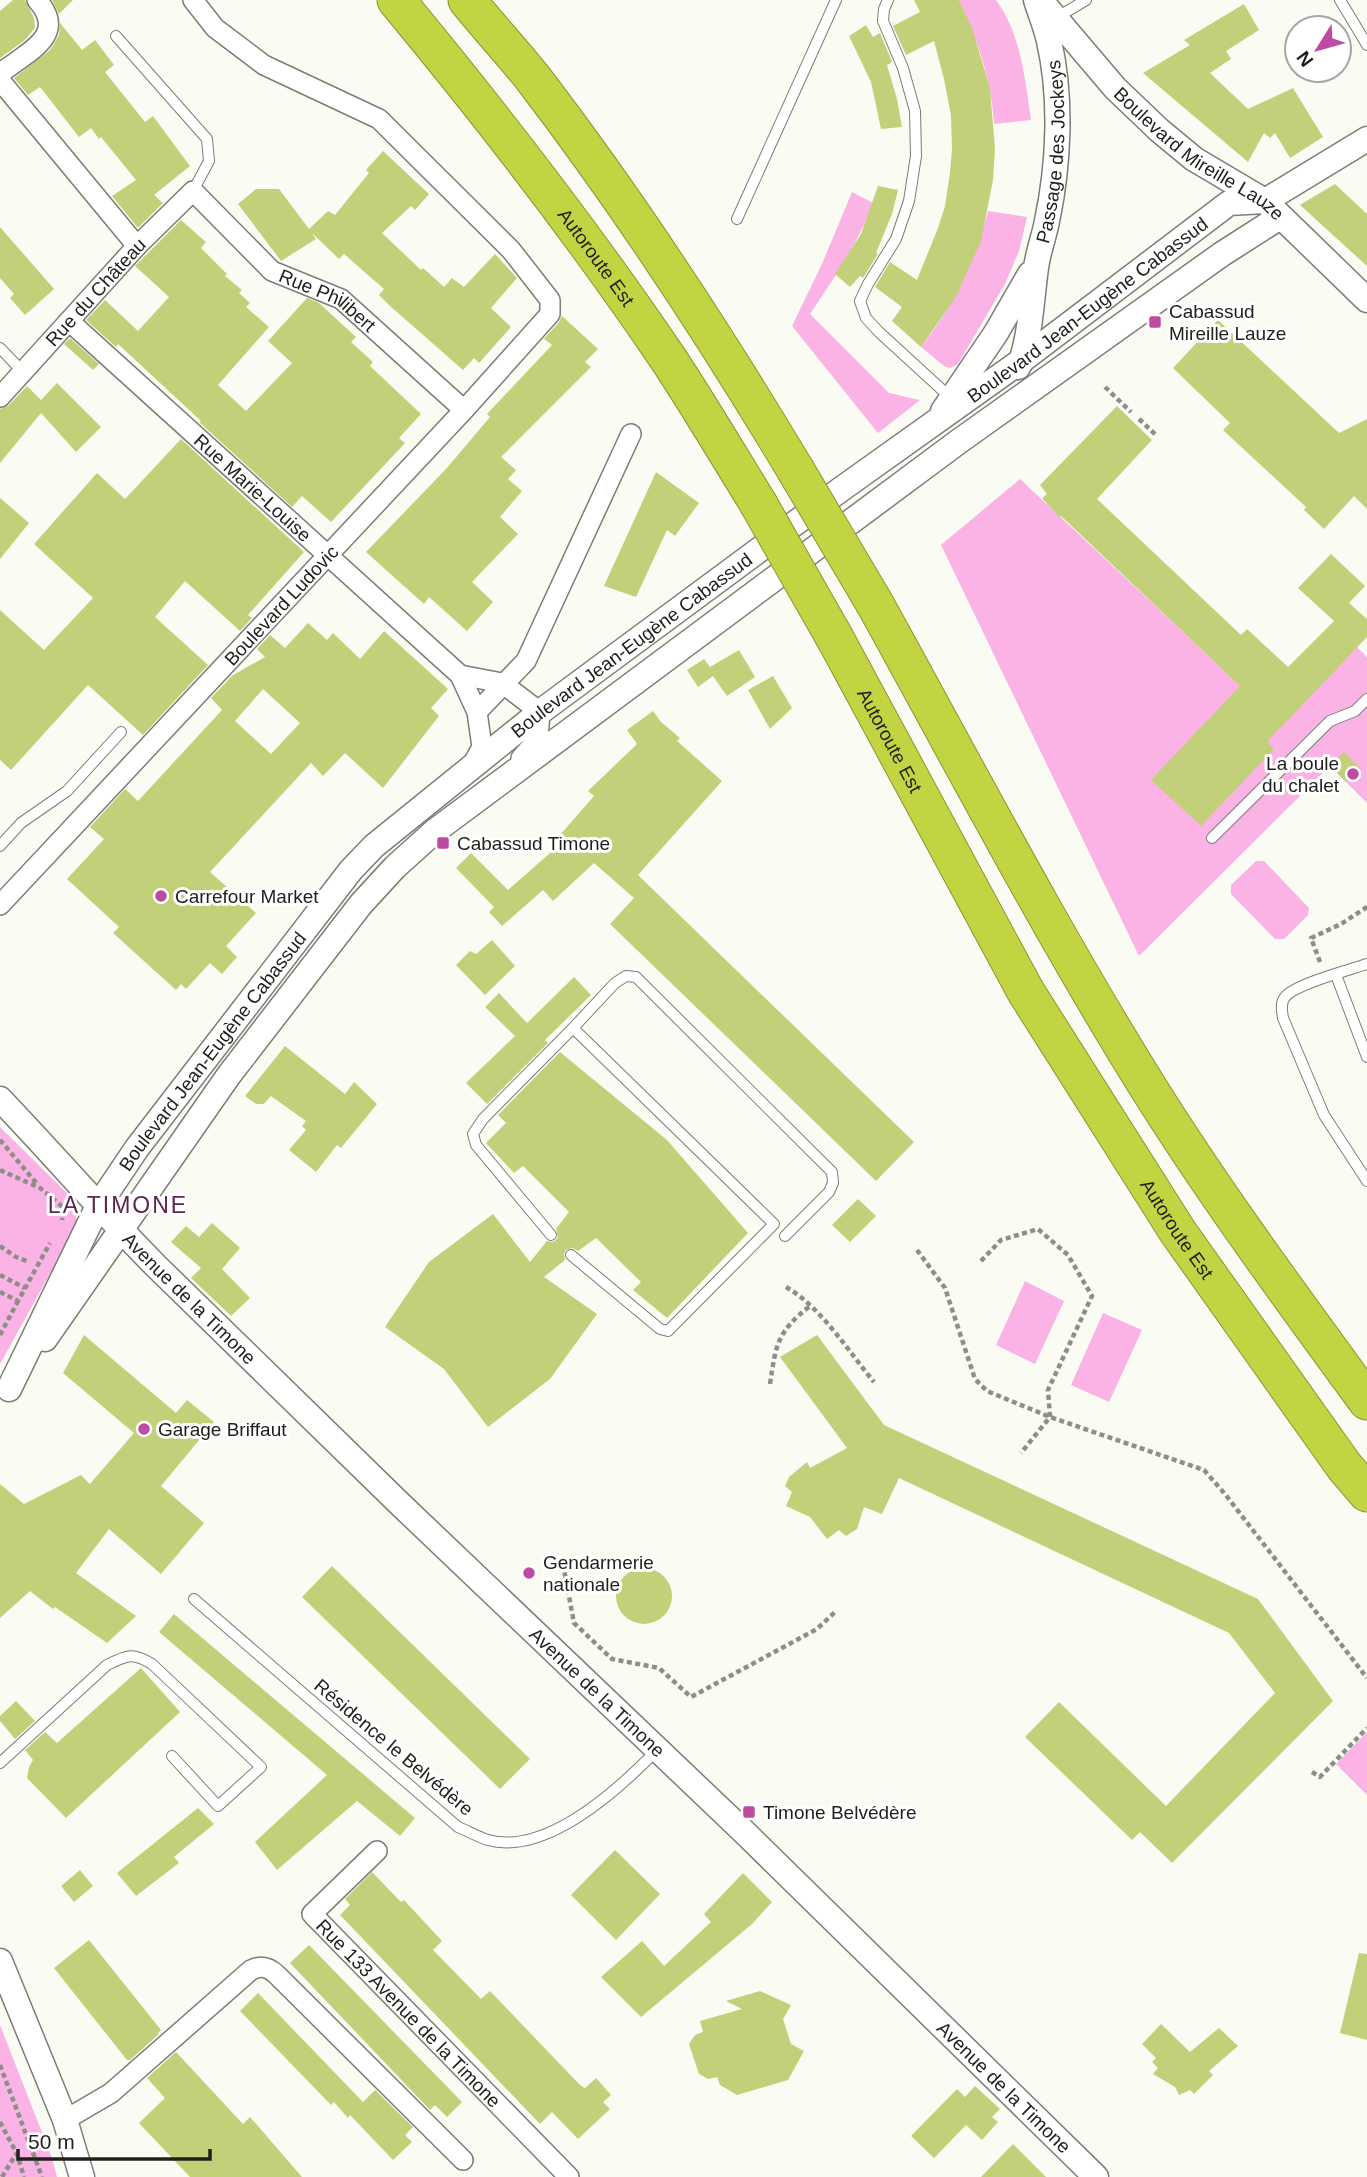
<svg xmlns="http://www.w3.org/2000/svg" width="1367" height="2177" viewBox="0 0 1367 2177" font-family="Helvetica,sans-serif">
<rect width="100%" height="100%" fill="#fafcf3"/>
<g fill="#fbb2e5">
<path d="M959,0H996C1021,34 1025,79 1031,120L994,124C992,80 977,40 959,0Z"/>
<path d="M852,192L873,203C857,246 835,276 810,314L889,393L920,400L878,433L792,326L822,264Z"/>
<path d="M988,211L1027,217L1019,251L1005,284L958,364L950,368L944,366L921,347C955,303 974,264 988,211Z"/>
<path d="M1020,479L1282,725L1357,647L1367,657V803L1330,766L1139,956L941,545Z"/>
<path d="M1256,861H1264L1309,908L1308,915L1284,939H1275L1231,894V885Z"/>
<path d="M0,1127L68,1194L78,1223L0,1364Z"/>
<path d="M1025,1281L1064,1301L1035,1364L996,1345Z"/>
<path d="M1103,1313L1142,1330L1109,1402L1071,1385Z"/>
<path d="M1367,1732V1795L1336,1764Z"/>
<path d="M0,2025L52,2158L57,2177H0Z"/>
</g>
<g fill="#c2d079" fill-rule="evenodd">
<path d="M13,0H25L34,18L35,28L25,40L0,58V11Z"/>
<path d="M52,0H73L59,14Z"/>
<path d="M914,0H959L972,28L990,88L995,149L993,180L981,241L956,297L921,347L892,321L902,307L875,287L890,262L917,280L938,228L945,206L950,172L952,149L951,116L944,79L934,41L906,55L893,26L920,12Z"/>
<path d="M1244,4L1259,30L1226,51L1231,59L1210,73L1248,109L1293,88L1323,137L1290,158L1275,133L1270,138L1264,133L1248,162L1143,73L1190,45L1184,40Z"/>
<path d="M60,23L82,50L95,40L114,65L105,72L145,122L153,116L190,166L154,195L163,203L138,228L112,196L136,180L101,137L99,139L91,128L79,137L40,87L28,95L14,78L50,50L59,35Z"/>
<path d="M866,25L873,37L880,33L892,62L887,65L897,99L902,127L881,129L871,82L849,36Z"/>
<path d="M383,151L429,194L415,210L411,206L382,233L421,270L423,268L444,287L452,278L464,287L495,254L517,278L491,308L511,327L479,363L474,358L463,370L390,306L379,295L384,289L344,254L339,259L312,233L316,239L281,261L238,204L256,189H279L309,229L328,211L335,215L369,173L366,170Z"/>
<path d="M1335,184L1367,214V266L1300,205Z"/>
<path d="M878,186L898,190L892,214L876,253L878,254L863,278L860,276L850,287L835,274L861,234Z"/>
<path d="M181,220L206,242L201,248L227,274L225,276L242,290L239,293L250,303L246,307L269,327L218,385L246,411L292,363L268,341L307,298L319,303L356,337L351,342L373,362L370,366L421,414L399,438L405,443L331,522L302,496L292,507L199,422L201,421L118,344L116,347L86,320L105,300L138,331L169,297L135,266Z"/>
<path d="M0,227L54,289L25,315L10,298L14,294L0,278Z"/>
<path d="M562,316L598,349L585,362L591,367L501,457L516,470L508,479L522,491L500,517L518,534L472,582L493,602L467,631L429,597L424,604L366,552L446,469L490,417L487,414L552,345L544,339L559,322Z"/>
<path d="M1218,320L1339,433L1367,419V509L1354,496L1324,529L1304,510L1306,507L1223,430L1230,423L1173,368Z"/>
<path d="M70,338L99,364L93,370L64,344Z"/>
<path d="M57,383L101,427L76,452L41,413L0,463V409L9,405L27,386L41,400Z"/>
<path d="M1117,406L1152,440L1097,499L1241,635L1247,629L1288,667L1334,621L1298,588L1331,554L1365,586L1349,603L1367,619V637L1267,742L1274,749L1201,826L1151,780L1240,686L1061,516L1059,517L1042,498L1047,494L1040,485Z"/>
<path d="M181,439L304,552L248,615L252,618L240,631L185,581L155,617L208,665L143,735L88,685L11,770L0,760V610L44,650L93,598L34,544L97,473L125,499Z"/>
<path d="M656,472L699,503L675,536L667,530L636,597L604,586Z"/>
<path d="M0,498L29,523L0,559Z"/>
<path d="M308,623L327,640L333,633L360,659L384,631L448,689L431,708L439,716L383,788L345,753L323,776L311,763L210,872L256,913L226,946L237,957L222,974L210,963L186,989L181,984L176,990L113,933L119,927L67,879L104,839L90,827L125,789L138,801L222,710L211,698L233,675L265,657L257,649L270,635L285,648ZM263,689L300,723L271,754L235,721Z"/>
<path d="M739,650L755,677L727,696L713,676L698,687L687,670L704,659L710,667Z"/>
<path d="M773,676L792,708L770,729L748,690Z"/>
<path d="M653,711L661,722L680,738L677,741L722,781L638,875L914,1142L876,1181L610,924L634,898L594,863L553,901L543,890L502,926L489,912L494,907L456,868L471,853L508,890L566,839L560,835L594,796L588,791L637,744L627,730Z"/>
<path d="M1344,752L1360,768L1346,782L1330,766Z"/>
<path d="M492,940L515,966L485,995L456,965L470,951L476,954Z"/>
<path d="M574,977L591,995L545,1040L548,1043L487,1104L466,1083L515,1036L485,1007L499,993L527,1023Z"/>
<path d="M285,1046L345,1094L354,1082L377,1104L341,1148L337,1145L316,1172L289,1150L306,1130L302,1126L306,1121L271,1096L264,1104H256L245,1096Z"/>
<path d="M560,1052L667,1140L748,1233L667,1318L633,1290L641,1282L596,1238L578,1251L572,1248L566,1250L564,1254L565,1260L544,1277L597,1314L550,1379L488,1427L444,1369L385,1327L429,1262L493,1214L530,1262L547,1241L553,1242L558,1238L556,1229L569,1212L523,1166L514,1173L486,1143L506,1123L498,1115Z"/>
<path d="M858,1199L876,1216L850,1242L832,1225Z"/>
<path d="M212,1223L240,1248L222,1269L250,1298L231,1316L191,1278L201,1268L171,1242L186,1226L199,1237Z"/>
<path d="M84,1335L176,1413L187,1400L214,1422L161,1486L204,1523L161,1574L109,1529L76,1573L136,1616L107,1643L55,1607L53,1609L30,1591L0,1618V1484L24,1504L81,1475L90,1484L134,1433L63,1373Z"/>
<path d="M817,1335L884,1425L1258,1599L1333,1701L1172,1863L1140,1832L1132,1840L1025,1737L1059,1702L1166,1806L1275,1693L1229,1633L899,1478L882,1514L864,1507L857,1529L846,1536L839,1530L827,1539L810,1517L786,1506L792,1492L785,1486L789,1477L807,1462L810,1468L847,1448L780,1357Z"/>
<path d="M332,1566L530,1759L500,1789L302,1597Z"/>
<circle cx="644" cy="1596" r="28"/>
<path d="M174,1614L415,1818L400,1836L357,1801L277,1870L255,1842L327,1775L159,1632Z"/>
<path d="M141,1668L180,1712L66,1818L27,1778L29,1767L33,1760L25,1750L45,1732L57,1743Z"/>
<path d="M16,1701L35,1721L15,1739L0,1721V1716Z"/>
<path d="M198,1808L214,1824L174,1857L179,1863L136,1896L117,1873Z"/>
<path d="M615,1850L660,1894L616,1940L571,1895Z"/>
<path d="M80,1870L93,1886L74,1902L61,1886Z"/>
<path d="M372,1872L401,1902L404,1900L442,1941L433,1950L481,1999L490,1991L580,2085L585,2088L596,2078L611,2095L603,2102L610,2109L578,2139L552,2112L540,2124L340,1915L350,1905L345,1899Z"/>
<path d="M743,1873L772,1902L752,1924L641,2017L601,1977L642,1941L664,1966L711,1922L704,1914Z"/>
<path d="M89,1940L161,2030L158,2033L159,2034L130,2060H127L54,1968Z"/>
<path d="M309,1945L462,2102L447,2117L435,2105L430,2110L290,1963Z"/>
<path d="M1359,1953L1367,1954V2040L1340,2033Z"/>
<path d="M760,1991L791,2005L783,2019L791,2044L804,2051L788,2080L737,2095L720,2085L717,2077L708,2079L699,2074L689,2044L695,2035L703,2032L700,2021L742,2009L726,2001Z"/>
<path d="M258,1993L363,2102L361,2104L375,2090L413,2127L405,2135L412,2142L393,2160L350,2115L348,2118L334,2102L331,2105L240,2011Z"/>
<path d="M1161,2024L1190,2052L1219,2028L1238,2046L1209,2071L1213,2075L1194,2094L1190,2090L1179,2095L1175,2087L1153,2074L1158,2068L1152,2062L1156,2058L1142,2044Z"/>
<path d="M176,2052L243,2124L250,2117L302,2177H190L139,2123L165,2098L147,2078Z"/>
<path d="M975,2086L1000,2109L992,2117L998,2122L982,2140L966,2125L934,2158L911,2136L957,2089L965,2097Z"/>
<path d="M1013,2144L1046,2177H981Z"/>
</g>
<g fill="none" stroke-linecap="round" stroke-linejoin="round">
<defs>
<g id="service">
<path d="M888,0L884,9L883,21L903,68L915,111L916,156L909,201L896,239L868,284L860,301L866,318L879,332L951,398"/>
<path d="M1340,0L1367,45"/>
<path d="M1056,18L1086,0"/>
<path d="M116,36L207,139L209,161L193,191"/>
<path d="M737,219L836,0"/>
<path d="M0,348L23,372"/>
<path d="M1212,838L1330,721L1355,711L1367,699"/>
<path d="M0,846L21,823L67,791L121,732"/>
<path d="M1367,964C1350,970 1295,984 1285,997C1280,1003 1282,1011 1283,1018L1324,1115L1367,1181"/>
<path d="M1336,975L1367,1057"/>
<path d="M573,1028L615,983L626,976L636,977L832,1172L833,1183L829,1192L785,1236"/>
<path d="M551,1235L476,1145L473,1134L483,1119L573,1028L774,1224L668,1331L660,1329L571,1255"/>
<path d="M194,1599L458,1827C468,1831 478,1837 488,1840C547,1856 619,1789 657,1750"/>
<path d="M0,1763L107,1665C127,1655 133,1652 152,1664L261,1767L218,1806L172,1756"/>
</g>
<g id="minor">
<path d="M0,78L3,84L137,246"/>
<path d="M0,78L2,72C29,51 68,35 37,0"/>
<path id="s1" d="M69,321L460,675L477,712L482,747L472,765"/>
<path id="s2" d="M0,397L137,246L193,191L272,271L341,299L464,410"/>
<path d="M460,675L502,683L540,712L538,739L521,758"/>
<path d="M477,712L526,661L631,434"/>
<path id="s3" d="M0,905L464,410L550,314V300L511,250L379,119L264,65L215,28L193,0"/>
<path id="s4" d="M377,1851L312,1914L569,2177"/>
<path d="M65,2120L111,2093L251,1970C261,1965 269,1967 277,1975L463,2160"/>
</g>
<g id="tertiary">
<path id="s5" d="M1042,2L1115,88L1159,130L1194,159L1265,201L1367,300"/>
<path id="s6" d="M1018,367C1030,346 1032,294 1036,268C1038,252 1044,237 1047,221C1059,164 1062,98 1049,41C1046,27 1040,13 1036,0"/>
<path d="M943,411L996,333L1030,274"/>
<path id="s7" d="M0,1099C53,1154 103,1213 157,1267L401,1505L741,1829L1096,2177"/>
<path d="M45,1339L229,1075L361,904L395,867L435,831L958,442L1222,254L1280,217"/>
<path id="s8" d="M9,1389L98,1206L137,1148L351,870L374,846L540,712L840,490L1021,361L1229,203L1265,201L1367,139"/>
<path d="M0,1961L65,2120L82,2177"/>
</g>
<g id="motorway">
<path id="s9" d="M396,0C493,117 586,237 671,363C701,409 729,456 758,503"/>
<path d="M467,0C488,26 511,51 532,77C628,202 714,334 795,469"/>
<path d="M875,604C964,765 1049,928 1146,1084C1214,1193 1291,1297 1367,1401"/>
<path id="s10" d="M836,640L1026,992L1178,1232L1344,1466L1367,1493"/>
</g>
</defs>
<use href="#service" stroke="#7c7d76" stroke-width="12"/>
<use href="#minor" stroke="#7c7d76" stroke-width="22"/>
<use href="#tertiary" stroke="#7c7d76" stroke-width="27"/>
<use href="#motorway" stroke="#899534" stroke-width="39"/>
<g stroke="#8c8e88" stroke-width="4.5" stroke-dasharray="5 3.5" stroke-linecap="butt">
<path d="M1105,387L1131,412"/>
<path d="M1139,419L1157,436"/>
<path d="M1320,962L1311,938L1341,924L1367,907"/>
<path d="M0,1140L38,1185"/>
<path d="M0,1170L40,1188L64,1208L62,1220"/>
<path d="M0,1246L16,1257L29,1262"/>
<path d="M917,1250L945,1288L975,1379L987,1391L1050,1417L1204,1470L1225,1494L1367,1678"/>
<path d="M981,1261L1001,1240L1038,1229L1068,1255L1092,1296L1048,1390L1050,1417L1021,1453"/>
<path d="M0,1275L25,1288"/>
<path d="M786,1287C820,1306 849,1352 874,1382"/>
<path d="M0,1292L18,1301L50,1243"/>
<path d="M0,1335L18,1301"/>
<path d="M770,1384C776,1344 777,1332 810,1306"/>
<path d="M563,1564L574,1623L612,1659L659,1668L691,1697L817,1629L835,1612"/>
<path d="M1312,1772L1320,1777L1367,1728"/>
<path d="M0,2065L42,2177"/>
<path d="M0,2122L17,2154L24,2177"/>
<path d="M2,2177L16,2154"/>
</g>
<use href="#service" stroke="#fff" stroke-width="10"/>
<use href="#minor" stroke="#fff" stroke-width="19"/>
<use href="#tertiary" stroke="#fff" stroke-width="24"/>
<use href="#motorway" stroke="#c2d441" stroke-width="37"/>
<defs>
<g id="motorway-bridge">
<path d="M795,469L875,604"/>
<path d="M758,503L836,640"/>
</g>
</defs>
<use href="#motorway-bridge" stroke="#899534" stroke-width="39" stroke-linecap="butt"/>
<use href="#motorway-bridge" stroke="#c2d441" stroke-width="37"/>
</g>
<g fill="#be4aa2" stroke="#fff" stroke-width="2.5">
<rect x="1148" y="315" width="14" height="14" rx="3.5"/>
<circle cx="1353" cy="774" r="7"/>
<rect x="436" y="836" width="14" height="14" rx="3.5"/>
<circle cx="161" cy="896" r="7"/>
<circle cx="144" cy="1429" r="7"/>
<circle cx="529" cy="1573" r="7"/>
<rect x="742" y="1805" width="14" height="14" rx="3.5"/>
</g>
<g text-anchor="middle" stroke-width="6" stroke-linejoin="round" paint-order="stroke">
<g font-size="19" fill="#1f201d" stroke="#fff">
<text dy="7" stroke="none"><textPath href="#s6" startOffset="219">Passage des Jockeys</textPath></text>
<text dy="7" stroke="none"><textPath href="#s5" startOffset="220">Boulevard Mireille Lauze</textPath></text>
<text dy="7" stroke="none"><textPath href="#s9" startOffset="326">Autoroute Est</textPath></text>
<text dy="7" stroke="none"><textPath href="#s2" startOffset="142">Rue du Château</textPath></text>
<text dy="7" stroke="none"><textPath href="#s2" startOffset="458">Rue Philibert</textPath></text>
<text dy="7" stroke="none"><textPath href="#s8" startOffset="1550">Boulevard Jean-Eugène Cabassud</textPath></text>
<text dy="7" stroke="none"><textPath href="#s1" startOffset="248">Rue Marie-Louise</textPath></text>
<text dy="7" stroke="none"><textPath href="#s3" startOffset="411">Boulevard Ludovic</textPath></text>
<text dy="7" stroke="none"><textPath href="#s8" startOffset="984">Boulevard Jean-Eugène Cabassud</textPath></text>
<text dy="7" stroke="none"><textPath href="#s10" startOffset="114">Autoroute Est</textPath></text>
<text dy="7" stroke="none"><textPath href="#s8" startOffset="396">Boulevard Jean-Eugène Cabassud</textPath></text>
<text dy="7" stroke="none"><textPath href="#s10" startOffset="681">Autoroute Est</textPath></text>
<text dy="7" stroke="none"><textPath href="#s7" startOffset="275">Avenue de la Timone</textPath></text>
<text dy="7" stroke="none"><textPath href="#s7" startOffset="842">Avenue de la Timone</textPath></text>
<text transform="translate(394 1747) rotate(40)" y="7">Résidence le Belvédère</text>
<text dy="7" stroke="none"><textPath href="#s4" startOffset="229">Rue 133 Avenue de la Timone</textPath></text>
<text dy="7" stroke="none"><textPath href="#s7" startOffset="1409">Avenue de la Timone</textPath></text>
</g>
<g font-size="19" fill="#1f201d" stroke="#fff" text-anchor="start">
<text x="1169" y="318">Cabassud<tspan x="1169" dy="22">Mireille Lauze</tspan></text>
<text x="1339" y="770" text-anchor="end">La boule<tspan x="1339" dy="22">du chalet</tspan></text>
<text x="457" y="850">Cabassud Timone</text>
<text x="175" y="903">Carrefour Market</text>
<text x="158" y="1436">Garage Briffaut</text>
<text x="543" y="1569">Gendarmerie<tspan x="543" dy="22">nationale</tspan></text>
<text x="763" y="1819">Timone Belvédère</text>
</g>
<g font-size="23" letter-spacing="2" fill="#5e2650" stroke="#fff">
<text x="118" y="1213">LA TIMONE</text>
</g>
</g>
<g transform="translate(1318 49) rotate(233)"><circle r="33" fill="#ffffff" stroke="#a5a6a5" stroke-width="2"/>
<path d="M0-5L12 26L0 18L-12 26Z" fill="#be4aa2"/>
<text y="-10" font-size="19" font-weight="bold" text-anchor="middle" fill="#1f201d">N</text>
</g>
<path d="M18 2149v10h192v-10" fill="none" stroke="#1f201d" stroke-width="3.5"/>
<text x="28" y="2149" font-size="21" fill="#1f201d" stroke="#ffffff" stroke-width="5" paint-order="stroke">50 m</text>
</svg>
